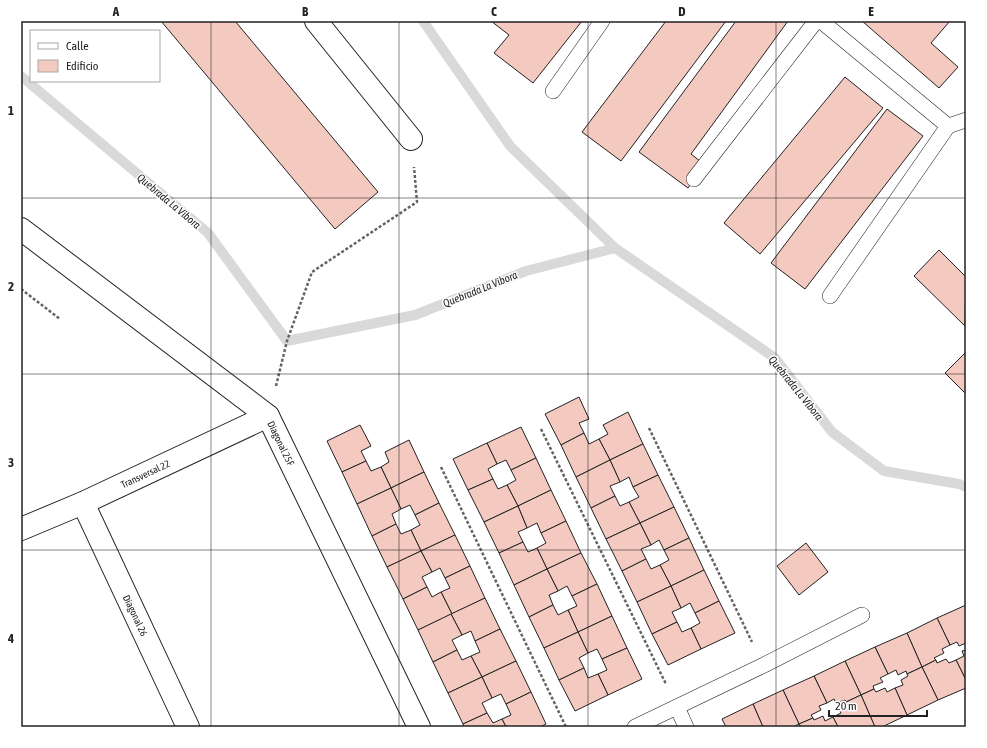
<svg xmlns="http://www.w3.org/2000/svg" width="987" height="748" viewBox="0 0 987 748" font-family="'Asap Condensed',sans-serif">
<rect width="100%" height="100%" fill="#fff"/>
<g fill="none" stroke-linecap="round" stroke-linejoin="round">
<g stroke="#d9d9d9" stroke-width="10">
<path d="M423,21L510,146L615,248L775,358L832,432L884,471L959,484L966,487"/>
<path d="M21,76L208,233L287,341L415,315L526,271L615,248"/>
</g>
</g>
<g fill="#f3c9c0" stroke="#222">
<path d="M161,21H235L378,192L335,229Z"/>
<path d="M491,21H582L533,83L494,53L509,35Z"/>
<path d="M666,21H726L621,161L582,132Z"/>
<path d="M736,21H788L691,154L705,165L688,188L639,152Z"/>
<path d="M862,21H950L931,43L958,67L939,88Z"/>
<path d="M845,77L883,108L760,254L724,223Z"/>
<path d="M887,109L923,136L805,289L771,263Z"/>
<path d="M939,250L966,277L965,326L914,276Z"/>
<path d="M966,352V394L945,373Z"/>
<path d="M579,397L589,419L579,423L584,433L561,445L545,414Z"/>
<path d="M628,412L643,444L610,460L599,439L608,434L603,425Z"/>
<path d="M360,425L371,446L361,451L366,461L342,472L327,441Z"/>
<path d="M521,427L536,458L511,470L506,460L497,464L487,443Z"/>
<path d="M584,433L589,444L599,439L610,460L576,477L561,445Z"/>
<path d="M409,440L424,472L391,488L381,467L389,462L385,452Z"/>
<path d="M487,443L497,464L488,469L493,479L468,490L453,459Z"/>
<path d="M643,444L658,475L633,487L629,477L620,482L610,460Z"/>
<path d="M536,458L551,490L518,506L507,485L516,480L511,470Z"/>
<path d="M610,460L620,482L610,486L615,496L591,508L576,477Z"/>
<path d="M366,461L371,471L381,467L391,488L357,504L342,472Z"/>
<path d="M424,472L439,503L415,515L410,505L401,509L391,488Z"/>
<path d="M658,475L674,507L640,523L629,502L639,497L633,487Z"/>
<path d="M493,479L498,489L507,485L518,506L484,522L468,490Z"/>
<path d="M391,488L401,509L392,514L396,524L372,536L357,504Z"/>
<path d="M551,490L566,521L541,533L537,523L527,528L518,506Z"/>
<path d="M615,496L620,506L629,502L640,523L606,539L591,508Z"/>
<path d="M439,503L455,535L421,551L411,530L420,525L415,515Z"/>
<path d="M518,506L527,528L518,532L523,542L499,553L484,522Z"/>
<path d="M674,507L689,538L664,550L659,540L651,545L640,523Z"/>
<path d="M566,521L581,553L547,569L537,548L546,543L541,533Z"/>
<path d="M640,523L651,545L641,549L646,559L622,571L606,539Z"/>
<path d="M396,524L401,534L411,530L421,551L387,567L372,536Z"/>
<path d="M455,535L470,566L445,578L440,568L432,572L421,551Z"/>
<path d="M689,538L704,570L671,586L660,565L669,560L664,550Z"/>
<path d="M523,542L528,552L537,548L547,569L514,585L499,553Z"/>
<path d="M806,543L828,572L799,595L777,566Z"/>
<path d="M421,551L432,572L422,577L427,587L403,599L387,567Z"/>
<path d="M581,553L597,584L572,596L567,586L558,591L547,569Z"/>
<path d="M646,559L651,569L660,565L671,586L637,602L622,571Z"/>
<path d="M470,566L485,598L452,614L441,592L450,588L445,578Z"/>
<path d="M547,569L558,591L549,595L553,605L529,617L514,585Z"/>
<path d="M704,570L719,601L695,613L690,603L681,608L671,586Z"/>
<path d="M597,584L612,616L578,632L568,610L577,606L572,596Z"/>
<path d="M671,586L681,608L672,612L677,622L652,634L637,602Z"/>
<path d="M427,587L432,597L441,592L452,614L418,630L403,599Z"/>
<path d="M485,598L500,629L475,641L471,631L462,635L451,614Z"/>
<path d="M719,601L735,633L701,649L691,628L700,623L695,613Z"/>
<path d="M553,605L558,615L568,610L578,632L544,648L529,617Z"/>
<path d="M966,605V643L959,646L957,642L950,645L937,618Z"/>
<path d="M451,614L462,635L452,640L457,650L433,662L418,630Z"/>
<path d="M612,616L627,648L602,659L597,649L588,653L578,632Z"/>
<path d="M937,618L950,645L942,649L944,653L934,658L936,660L922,667L907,633Z"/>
<path d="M677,622L682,632L691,628L701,649L668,665L652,634Z"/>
<path d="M500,629L516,661L482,677L471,656L480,652L475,641Z"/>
<path d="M578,632L588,653L579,658L584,668L559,680L544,648Z"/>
<path d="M907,633L922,667L907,674L906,671L898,675L896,670L888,674L875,647Z"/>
<path d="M875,647L888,674L880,678L883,682L873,686L874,689L861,695L845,661Z"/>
<path d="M627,648L642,679L608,695L598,674L607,670L602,659Z"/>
<path d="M457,650L462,660L471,656L482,677L448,693L433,662Z"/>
<path d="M966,650V680L956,660L964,656L962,651Z"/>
<path d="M946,659L949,663L956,660L966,680V688L938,700L922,667L936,660L937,663Z"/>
<path d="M516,661L531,692L506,704L501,694L492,698L482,677Z"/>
<path d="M845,661L861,695L846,702L845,700L836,703L834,699L827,703L814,676Z"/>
<path d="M922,667L938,700L907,715L895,688L903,685L901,680L908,676L907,674Z"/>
<path d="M584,668L588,678L598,674L608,695L575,711L559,680Z"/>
<path d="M814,676L827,703L819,706L821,710L811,715L813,718L799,724L783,690Z"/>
<path d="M482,677L492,698L482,703L487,713L463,724L448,693Z"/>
<path d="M885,688L887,692L895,688L907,715L882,727H875L861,695L874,689L876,692Z"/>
<path d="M783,690L799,724L793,727H763L753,704Z"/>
<path d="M531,692L546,724L540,727H506L502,719L511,715L506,704Z"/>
<path d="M861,695L875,727H838L833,717L841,713L839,709L847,705L846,702Z"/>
<path d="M753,704L763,727H726L722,719Z"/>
<path d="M487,713L493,723L502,719L506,727H464L463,724Z"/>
<path d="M823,716L825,721L833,717L838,727H801L799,724L813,718L814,720Z"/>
</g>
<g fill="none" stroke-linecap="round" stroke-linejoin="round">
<defs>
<g id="lane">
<path d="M821,21L948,126L966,120"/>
<path d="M553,91L602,21"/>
<path d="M694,179L816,21"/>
<path d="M830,296L948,126"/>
<path d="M677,707L686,727"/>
<path d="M635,727L764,665L862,615"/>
</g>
<g id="street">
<path d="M316,21L411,139"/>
<path id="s1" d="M21,229L268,416L419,727"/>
<path id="s2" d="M83,503L188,727"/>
<path id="s3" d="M21,529L83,503L268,416"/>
</g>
</defs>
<use href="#lane" stroke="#222" stroke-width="16"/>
<use href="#street" stroke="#222" stroke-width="24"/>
<g stroke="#646464" stroke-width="2.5" stroke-dasharray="3 2" stroke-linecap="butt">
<path d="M21,289L60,319"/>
<path d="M276,386L287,341L312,272L417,202L414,167"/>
<path d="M649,428L752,642"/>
<path d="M541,429L666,684"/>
<path d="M441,467L566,727"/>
</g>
<use href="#lane" stroke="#fff" stroke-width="15"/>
<use href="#street" stroke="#fff" stroke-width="22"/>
</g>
<path fill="none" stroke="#222" stroke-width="1" stroke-opacity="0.55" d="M211,21V727M399,21V727M588,21V727M776,21V727M21,198H966M21,374H966M21,550H966"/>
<g text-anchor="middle" stroke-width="3" stroke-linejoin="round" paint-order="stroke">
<g font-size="10" fill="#222" stroke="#fff">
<text dy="4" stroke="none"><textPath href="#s1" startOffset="340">Diagonal 25F</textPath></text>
<text dy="4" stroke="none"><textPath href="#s3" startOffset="136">Transversal 22</textPath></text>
<text dy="4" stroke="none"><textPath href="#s2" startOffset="124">Diagonal 26</textPath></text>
</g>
<g font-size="11" font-style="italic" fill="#222" stroke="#fff">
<text transform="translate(169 201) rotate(40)" y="4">Quebrada La Vibora</text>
<text transform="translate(480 289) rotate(-22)" y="4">Quebrada La Vibora</text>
<text transform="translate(796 388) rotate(51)" y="4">Quebrada La Vibora</text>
</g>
</g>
<rect width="987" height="748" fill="none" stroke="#ffffff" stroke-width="44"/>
<rect x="30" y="30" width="130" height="52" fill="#ffffff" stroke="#a7a7a7"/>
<rect x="38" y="43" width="20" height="6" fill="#ffffff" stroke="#a7a7a7"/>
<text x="66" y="50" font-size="12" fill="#222222">Calle</text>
<rect x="38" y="60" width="20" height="12" fill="#f3c9c0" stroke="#a7a7a7"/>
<text x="66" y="70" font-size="12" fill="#222222">Edificio</text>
<path d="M829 710v6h98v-6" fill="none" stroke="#222222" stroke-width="2"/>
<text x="835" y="710" font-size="12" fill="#222222" stroke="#ffffff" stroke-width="3" paint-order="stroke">20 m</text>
<rect x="22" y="22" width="943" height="704" fill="none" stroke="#222" stroke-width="1.5"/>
<g font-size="13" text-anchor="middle" font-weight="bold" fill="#222">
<text x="116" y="16">A</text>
<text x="305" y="16">B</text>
<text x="494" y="16">C</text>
<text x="682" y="16">D</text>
<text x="871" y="16">E</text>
<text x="11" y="115">1</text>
<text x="11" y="291">2</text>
<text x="11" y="467">3</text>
<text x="11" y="643">4</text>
</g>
</svg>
